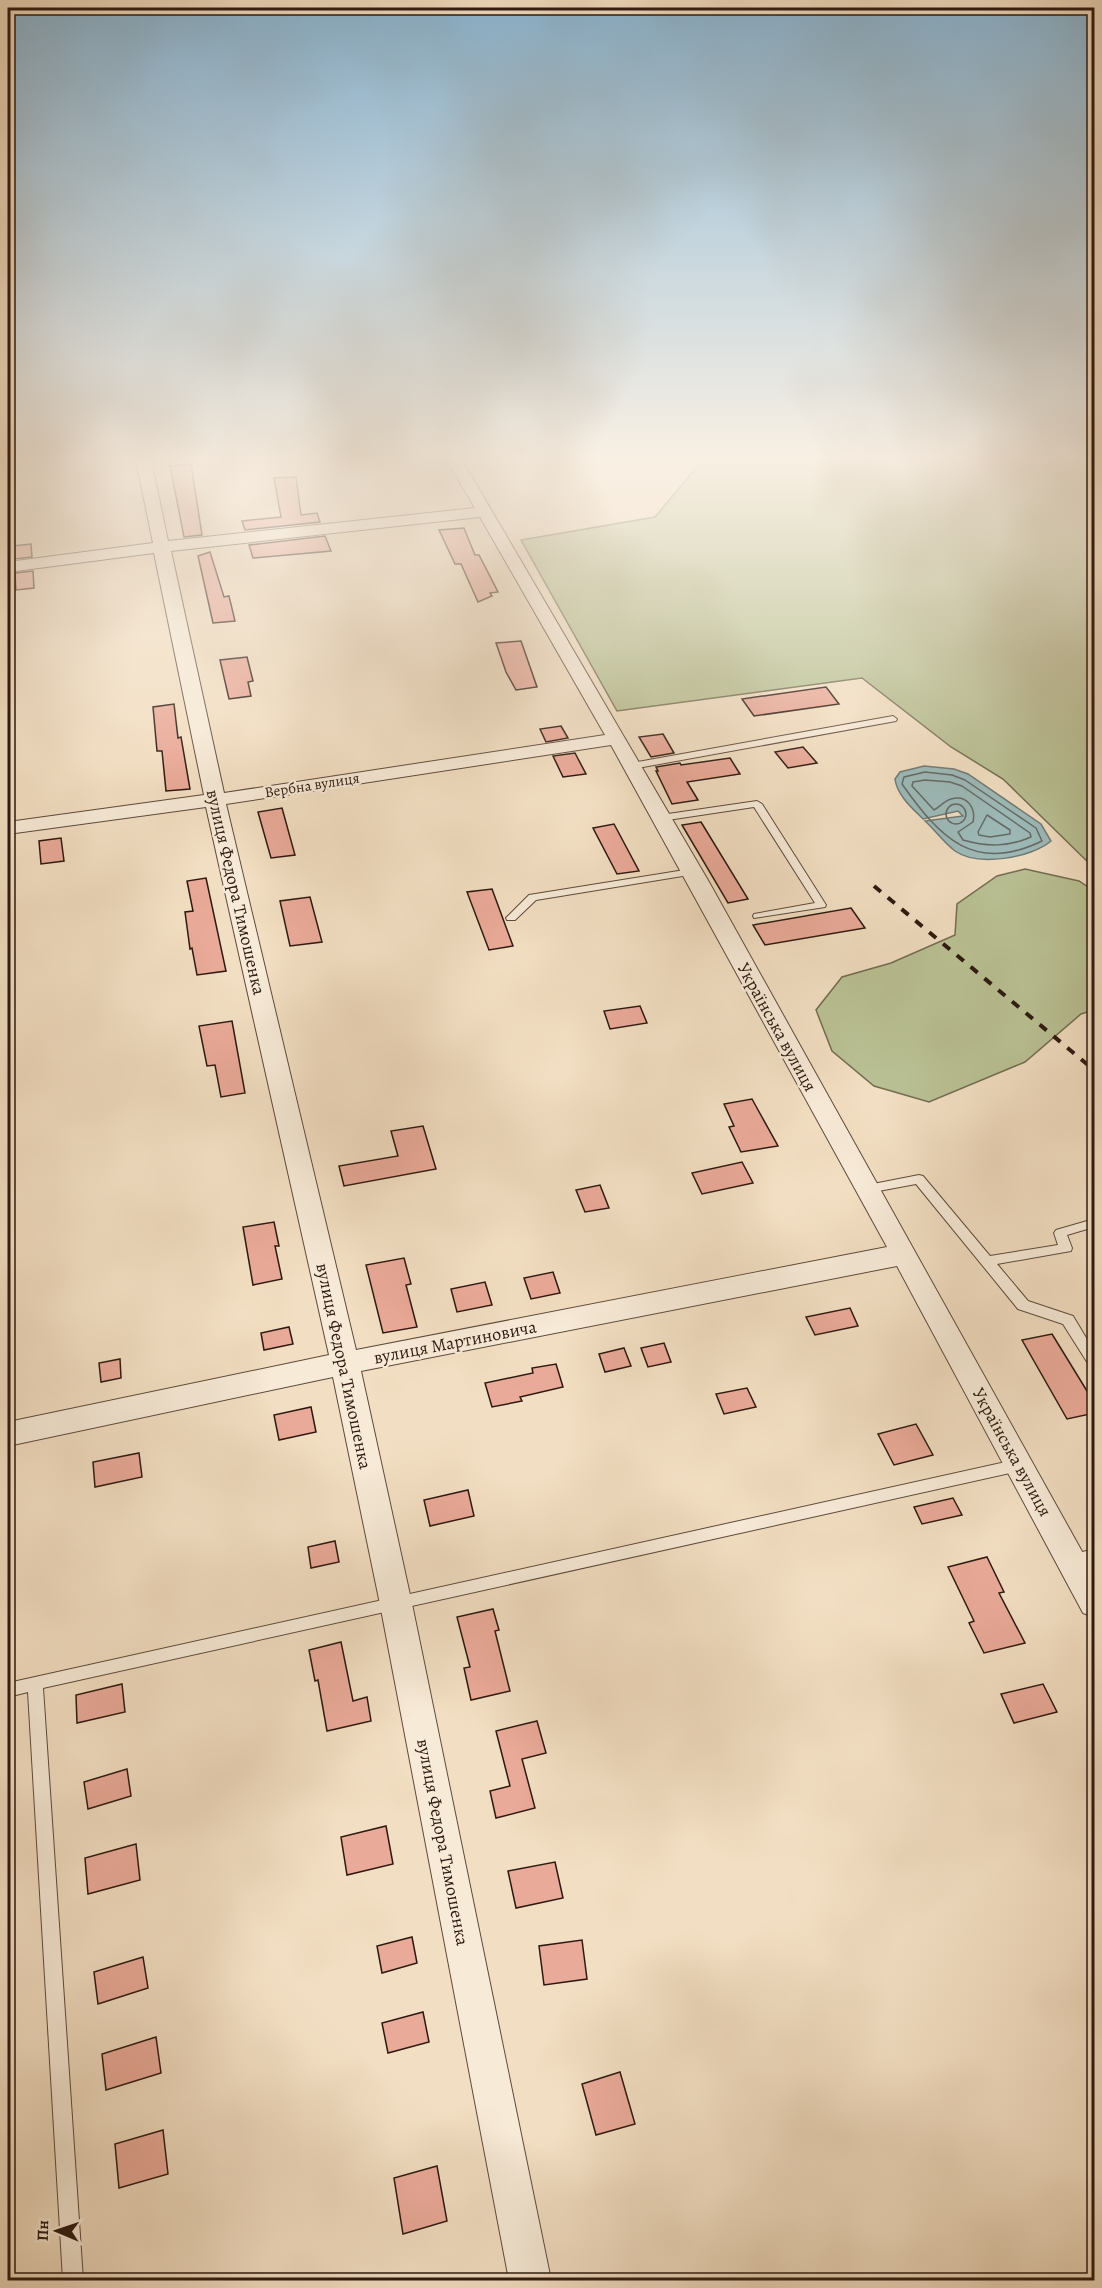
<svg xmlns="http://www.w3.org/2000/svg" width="1102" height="2288" viewBox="0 0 1102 2288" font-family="Alegreya,serif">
<rect width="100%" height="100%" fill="#f2dec2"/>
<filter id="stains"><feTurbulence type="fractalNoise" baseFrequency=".00333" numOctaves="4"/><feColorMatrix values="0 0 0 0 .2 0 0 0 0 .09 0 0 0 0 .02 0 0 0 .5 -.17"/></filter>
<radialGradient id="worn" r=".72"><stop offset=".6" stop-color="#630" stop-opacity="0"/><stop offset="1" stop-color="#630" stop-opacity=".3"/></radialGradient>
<g fill="#b9c194" stroke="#736d52" stroke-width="1.5">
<path d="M707,455H1094V868L1003,779L951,747L862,678L617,711L521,540L655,517Z"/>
<path d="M1025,869L1079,881L1094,891V1010L1081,1014L1025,1062L929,1102L874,1086L832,1051L816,1010L842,977L891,963L955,935L957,904L997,876Z"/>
</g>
<path fill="#9dbbba" stroke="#707a76" stroke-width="1.5" d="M924,766L954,769L968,774L1041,824L1051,841C1031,858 978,867 955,851C944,843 935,830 925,821L963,816L958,811L923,819C912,808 897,795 895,779L900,772Z"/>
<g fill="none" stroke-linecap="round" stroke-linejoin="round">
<g stroke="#656a65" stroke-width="1.5">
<path d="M925,772L952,775L965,780L1036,828L1042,841C974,874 940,838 902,784L904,777Z"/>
<path d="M925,780L950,782L962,786L1030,833L1031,837C1008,847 987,847 963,840L958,832L973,822C976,808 967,794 951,799C944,801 940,807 934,810L912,786L913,782Z"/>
<circle cx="956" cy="814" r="10"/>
<path d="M987,815L1010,830V834L990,837L979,835L978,832Z"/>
</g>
</g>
<g fill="#eaaa99" stroke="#2d1910" stroke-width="1.5">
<path d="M191,464L202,535L184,537L170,466Z"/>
<path d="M296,477L301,515L317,513L320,522L245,530L242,521L281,517L274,478Z"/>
<path d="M464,528L475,555H479L498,592L490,593L492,596L478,602L461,564H455L439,530Z"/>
<path d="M325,536L331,551L253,558L249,545Z"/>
<path d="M31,544L32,557L14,559L13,546Z"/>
<path d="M210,552L224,597L229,596L235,621L213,623L198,556Z"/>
<path d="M33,571L34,588L16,590L15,573Z"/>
<path d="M521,641L537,687L516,690L506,672L496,643Z"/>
<path d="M247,657L253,681L248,682L251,696L229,699L220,660Z"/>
<path d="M826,687L839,704L754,716L742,699Z"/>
<path d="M174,704L178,738L181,737L190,789L166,791L162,751H157L153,707Z"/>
<path d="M561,726L568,738L546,742L540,729Z"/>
<path d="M663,734L674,753L651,757L639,737Z"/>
<path d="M803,747L817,763L788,768L775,752Z"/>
<path d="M575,753L586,774L563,777L553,756Z"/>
<path d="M730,758L740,774L687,782L698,800L672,804L656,771H658L656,767L680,763L681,765Z"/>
<path d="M282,808L295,855L271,858L258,812Z"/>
<path d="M701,822L748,899L728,903L682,825Z"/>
<path d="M614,824L639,871L617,874L593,828Z"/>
<path d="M61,838L64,861L41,864L39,841Z"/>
<path d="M206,878L226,971L197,975L192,948L190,949L185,912L193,911L187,881Z"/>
<path d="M492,889L513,946L489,950L467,892Z"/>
<path d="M310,897L322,942L290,946L280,901Z"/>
<path d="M851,908L865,928L765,945L753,925Z"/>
<path d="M640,1006L647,1023L610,1029L604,1011Z"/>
<path d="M232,1021L245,1093L221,1097L215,1065L207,1066L199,1026Z"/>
<path d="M752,1099L778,1146L741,1152L729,1127L734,1126L724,1104Z"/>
<path d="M423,1126L436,1169L344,1186L339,1166L398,1156L391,1131Z"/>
<path d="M742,1162L753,1183L702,1194L692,1173Z"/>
<path d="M600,1185L609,1208L585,1212L576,1190Z"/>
<path d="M274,1222L279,1246H275L282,1279L253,1285L243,1227Z"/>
<path d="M404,1258L411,1284L406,1285L417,1327L383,1333L366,1265Z"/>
<path d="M553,1272L560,1293L531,1299L524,1278Z"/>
<path d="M485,1282L492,1305L457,1312L451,1289Z"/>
<path d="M850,1308L858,1326L815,1335L806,1317Z"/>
<path d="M289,1327L293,1344L264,1350L261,1333Z"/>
<path d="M1052,1334L1095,1404V1413L1067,1419L1022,1340Z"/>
<path d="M664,1343L671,1362L648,1367L641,1348Z"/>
<path d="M624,1348L631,1366L605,1372L599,1354Z"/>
<path d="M120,1359L121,1378L101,1382L99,1363Z"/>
<path d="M556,1364L563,1387L520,1397L522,1401L492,1407L485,1383L533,1373L532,1368Z"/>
<path d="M747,1388L756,1407L724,1414L716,1394Z"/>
<path d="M311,1407L316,1432L279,1440L274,1415Z"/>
<path d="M916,1424L933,1455L894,1465L878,1434Z"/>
<path d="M139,1453L142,1477L95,1487L93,1462Z"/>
<path d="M468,1490L474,1516L430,1526L424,1500Z"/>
<path d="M953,1498L962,1515L922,1524L914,1507Z"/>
<path d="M335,1541L339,1562L311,1568L308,1547Z"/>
<path d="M987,1557L1004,1592L999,1593L1025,1643L984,1653L969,1623L974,1621L948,1567Z"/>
<path d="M493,1609L499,1630L495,1631L510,1691L471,1700L464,1668L470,1667L457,1617Z"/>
<path d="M341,1642L353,1701L367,1697L371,1721L327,1731L318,1680L315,1681L309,1650Z"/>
<path d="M122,1684L125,1712L77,1723L76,1695Z"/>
<path d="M1043,1684L1057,1712L1014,1723L1001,1694Z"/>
<path d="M537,1721L546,1753L522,1759L535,1808L496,1818L490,1791L510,1786L496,1731Z"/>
<path d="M127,1769L131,1796L88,1809L84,1782Z"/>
<path d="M386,1826L393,1864L347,1875L341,1837Z"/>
<path d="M136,1844L140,1880L88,1894L85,1858Z"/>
<path d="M555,1862L563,1898L516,1908L508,1871Z"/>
<path d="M412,1937L417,1963L382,1973L377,1946Z"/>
<path d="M582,1940L587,1979L544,1985L539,1946Z"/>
<path d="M143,1957L148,1988L98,2004L94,1972Z"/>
<path d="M423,2012L429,2042L388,2053L382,2023Z"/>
<path d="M156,2037L161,2073L106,2090L102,2054Z"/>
<path d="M620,2072L635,2124L596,2135L582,2084Z"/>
<path d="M163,2130L168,2174L119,2188L115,2144Z"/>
<path d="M437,2166L447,2221L403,2234L394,2178Z"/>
</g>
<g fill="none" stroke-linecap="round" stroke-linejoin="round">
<defs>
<g id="service">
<path d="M893,716L897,719L896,721L632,769L627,766L632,763Z"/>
<path d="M757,801L762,804L826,905L825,907L754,918L753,916L754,914L815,903L754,807L661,821L656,818L661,815Z"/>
<path d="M691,869L696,872L695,874L536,900L515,920H507L506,918L529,895Z"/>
<path d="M919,1175L923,1176L990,1256L1058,1245L1054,1233L1056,1230L1094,1219V1227L1067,1235L1072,1248L1071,1251L997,1264L1028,1301L1073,1316L1094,1351V1366L1089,1365L1063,1324L1018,1309L916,1184L868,1193L862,1189L868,1185Z"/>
<path d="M1019,1459L1024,1461L1026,1465L1024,1469L1019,1471L43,1688L83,2280H63L28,1692L8,1697V1683Z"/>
<path d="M1094,1549V1561L1072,1568L1067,1566L1065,1561L1067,1556Z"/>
</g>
<path id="minor" d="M135,455H150L168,541L475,508L444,455H459L709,882L1094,1573V1617L1083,1613L897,1266L361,1371L412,1604L551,2280H509L380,1604L333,1377L8,1446V1422L329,1355L206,807L8,834V822L204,795L154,553L8,572V562L153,543ZM480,517L605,735L224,793L171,551ZM611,745L887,1247L356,1350L226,804Z"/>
</defs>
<use href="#service" stroke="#5e4a3c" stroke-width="2"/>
<use href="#minor" stroke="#5e4a3c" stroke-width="2"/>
<use href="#service" fill="#f7ead7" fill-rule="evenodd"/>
<use href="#minor" fill="#f7ead7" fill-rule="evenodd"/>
<path stroke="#2d1910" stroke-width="4" stroke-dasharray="9 9" stroke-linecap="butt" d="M874,886L1094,1070"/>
</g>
<linearGradient id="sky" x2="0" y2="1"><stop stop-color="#8ab7d6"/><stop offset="0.59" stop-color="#f9f0e4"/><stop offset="1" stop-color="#f9f0e4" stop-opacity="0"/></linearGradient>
<rect width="1102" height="776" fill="url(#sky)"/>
<g text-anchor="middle" stroke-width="4.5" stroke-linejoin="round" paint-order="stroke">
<g font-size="15" fill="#2d1910" stroke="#f7ead7">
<text transform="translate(312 785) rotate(-9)" y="5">Вербна вулиця</text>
</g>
<g font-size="18" fill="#2d1910" stroke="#f7ead7">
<text transform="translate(236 892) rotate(77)" y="6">вулиця Федора Тимошенка</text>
<text transform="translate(777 1027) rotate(61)" y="6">Українська вулиця</text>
<text transform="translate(455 1342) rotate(-11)" y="6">вулиця Мартиновича</text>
<text transform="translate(344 1366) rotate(78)" y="6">вулиця Федора Тимошенка</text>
<text transform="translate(1012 1452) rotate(61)" y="6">Українська вулиця</text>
<text transform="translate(443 1842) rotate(79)" y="6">вулиця Федора Тимошенка</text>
</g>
</g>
<rect width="1102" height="2288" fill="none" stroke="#f2dec2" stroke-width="30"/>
<rect x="9" y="9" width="1084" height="2270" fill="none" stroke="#2d1910" stroke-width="3"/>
<rect x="15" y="15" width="1072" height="2258" fill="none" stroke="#2d1910" stroke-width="1.5"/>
<g transform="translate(57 2231) rotate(272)" stroke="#f7ead7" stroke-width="4.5" paint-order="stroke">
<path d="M0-4.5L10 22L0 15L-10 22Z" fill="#2d1910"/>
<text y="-9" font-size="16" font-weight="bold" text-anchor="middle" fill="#2d1910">Пн</text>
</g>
<rect width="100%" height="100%" filter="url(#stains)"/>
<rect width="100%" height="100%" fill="url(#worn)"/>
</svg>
